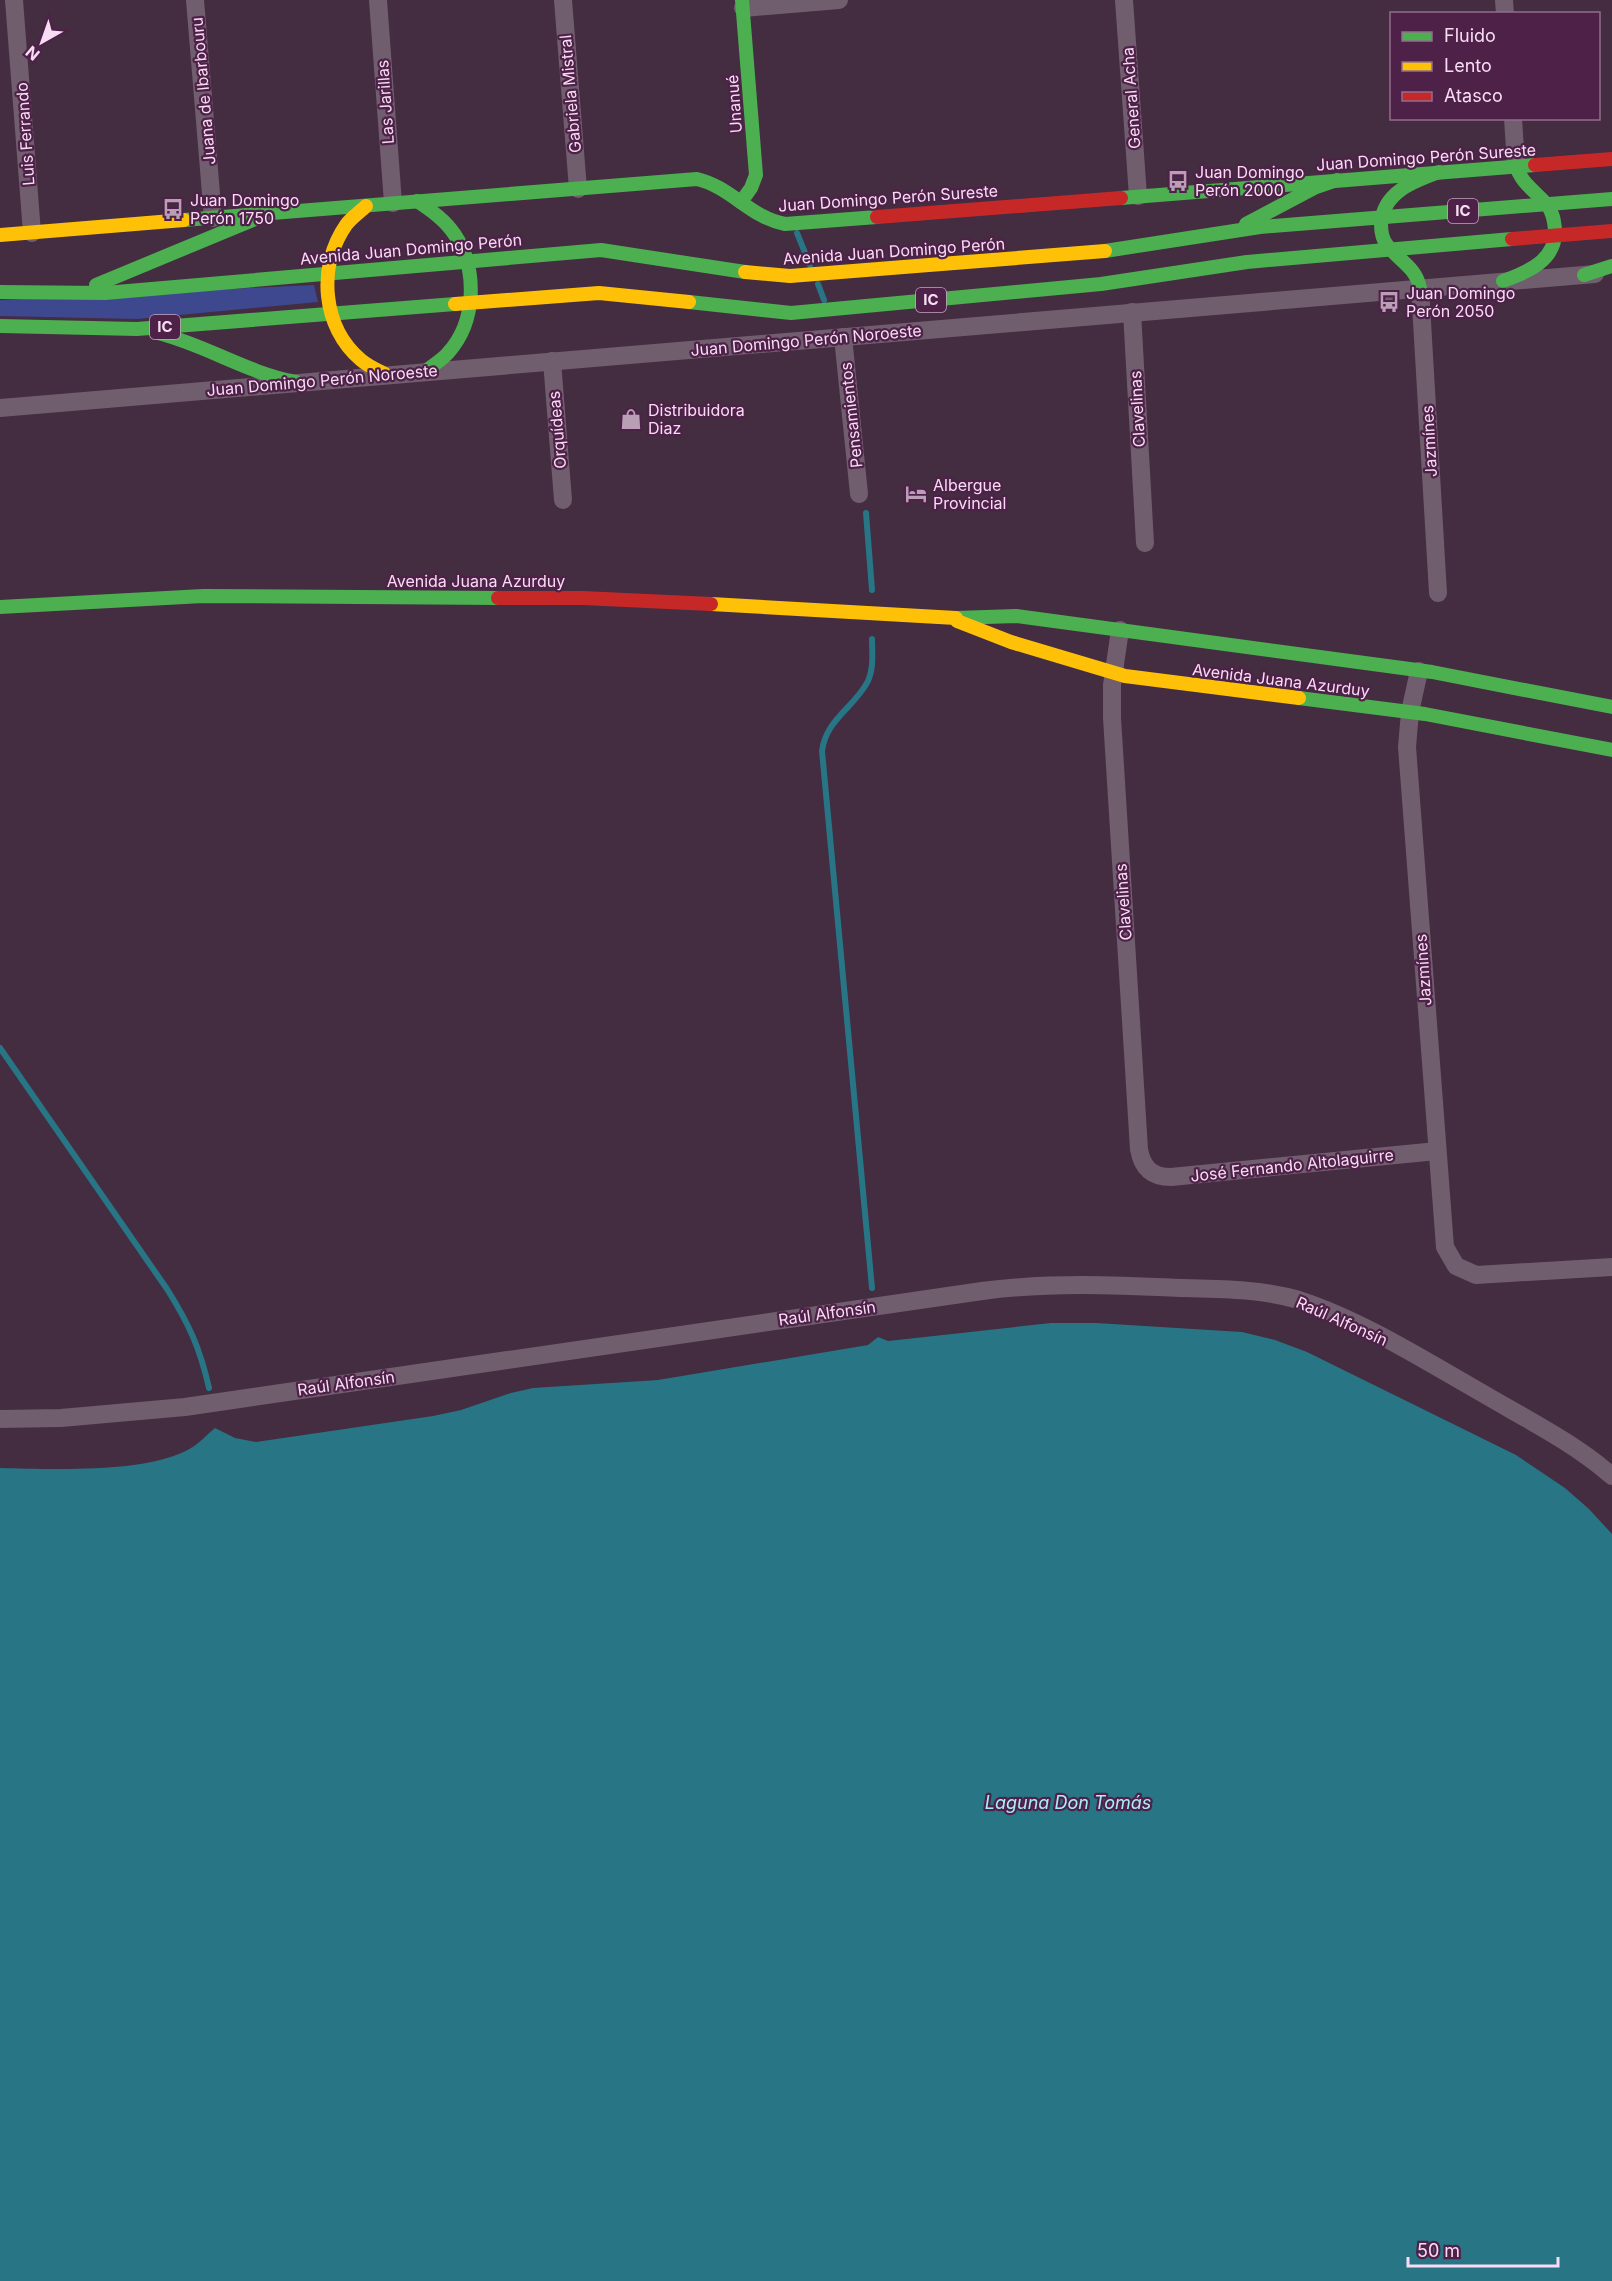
<svg xmlns="http://www.w3.org/2000/svg" width="1612" height="2281" viewBox="0 0 1612 2281" font-family="Inter,sans-serif">
<rect width="100%" height="100%" fill="#442c41"/>
<path fill="#3d488e" d="M314,285L318,302L137,319L0,316V300Z"/>
<path fill="#277585" d="M1051,1323H1096L1242,1332L1275,1340L1307,1352L1516,1455L1565,1488L1589,1509L1612,1534V2281H0V1468C50,1469 148,1474 191,1448C200,1443 207,1434 215,1428L235,1438L256,1442L433,1416L461,1410L511,1393L533,1388L658,1380L868,1345L878,1337L888,1341Z"/>
<g fill="none" stroke-linecap="round" stroke-linejoin="round">
<g stroke="#277585" stroke-width="6">
<path d="M797,233L810,265"/>
<path d="M818,284L824,300"/>
<path d="M866,513L872,590"/>
<path d="M872,639C872,653 874,668 868,681C855,707 826,719 822,751L872,1288"/>
<path d="M0,1048L167,1289C189,1324 200,1348 209,1388"/>
</g>
<g stroke="#705d6d" stroke-width="18">
<path d="M14,0L32,233"/>
<path d="M195,0L213,218"/>
<path d="M378,0L393,203"/>
<path d="M563,0L578,189"/>
<path d="M1124,0L1138,196"/>
<path d="M1504,0L1505,14"/>
<path d="M743,8L839,0"/>
<path d="M1513,118L1516,166"/>
<path d="M1420,288L1438,593"/>
<path d="M1132,312L1145,543"/>
<path d="M843,337L859,494"/>
<path d="M552,361L563,500"/>
<path d="M0,408L1595,274"/>
<path d="M1120,630L1112,685V718L1139,1149C1142,1167 1151,1177 1171,1177L1437,1151"/>
<path d="M1419,671L1410,712L1407,747L1445,1247L1456,1266L1476,1275L1612,1267"/>
<path d="M0,1419L61,1418L185,1407L982,1291C1050,1282 1115,1285 1182,1288C1222,1289 1261,1289 1299,1300C1361,1320 1426,1361 1482,1393C1526,1419 1573,1442 1612,1476"/>
</g>
<g stroke="#4caf50" stroke-width="14">
<path d="M1121,198L1535,165"/>
<path d="M417,201C432,211 445,220 455,235C478,270 476,322 448,353C442,360 433,365 426,371"/>
<path d="M741,202L751,188L756,175L742,0"/>
<path d="M184,220L697,179C731,187 751,218 785,224L877,217"/>
<path d="M1246,224L1314,188L1337,180"/>
<path d="M1105,251L1260,227L1612,199"/>
<path d="M1584,275L1612,266"/>
<path d="M1503,281C1528,272 1557,260 1555,229C1554,220 1553,213 1548,206C1537,192 1522,185 1516,166"/>
<path d="M96,285L267,214"/>
<path d="M1420,288C1416,267 1399,261 1387,245C1382,239 1381,231 1381,224C1383,192 1414,181 1439,172"/>
<path d="M0,292L105,293L601,250L745,272"/>
<path d="M689,302L791,313L1101,284L1247,262L1512,239"/>
<path d="M0,326L137,329L455,304"/>
<path d="M158,333C206,345 247,373 296,382"/>
<path d="M0,607L203,596L498,598"/>
<path d="M956,618L1016,616L1432,672L1612,707"/>
<path d="M1299,698L1425,714L1612,750"/>
</g>
<g stroke="#ffc107" stroke-width="14">
<path d="M366,206C360,212 351,218 346,225C317,267 322,327 361,360C368,366 377,370 385,374"/>
<path d="M0,235L184,220"/>
<path d="M745,272L790,276L1105,251"/>
<path d="M455,304L599,293L689,302"/>
<path d="M711,604L956,618"/>
<path d="M957,621L1011,642L1125,676L1299,698"/>
</g>
<g stroke="#c62828" stroke-width="14">
<path d="M1535,165L1612,159"/>
<path d="M877,217L1121,198"/>
<path d="M1512,239L1612,231"/>
<path d="M498,598H583L711,604"/>
</g>
</g>
<defs>
<symbol id="bus-bare" viewBox="-9 -9 18 18"><path d="M-5-6H5V4H4V6H2V4H-2V6H-4V4H-5ZM-3.5-4V0h7V-4ZM-3.5 1.2v1.5H-2V1.2ZM2 1.2v1.5H3.5V1.2Z" fill="#b99eb5" stroke="#4e2149" stroke-width="2.5" paint-order="stroke"/></symbol>
<symbol id="shop-bare" viewBox="-9 -9 18 18"><path d="M-5-2.5h2.3a2.7 3.5 0 0 1 5.4 0H5L5.5 6h-11ZM-1.5-2.5h3a1.5 2.3 0 0 0-3 0Z" fill="#b99eb5" stroke="#4e2149" stroke-width="2.5" paint-order="stroke"/></symbol>
<symbol id="hotel-bare" viewBox="-9 -9 18 18"><path d="M-6-4.5h1.5V1H6V5H4.5V3h-9V5H-6ZM-4 0a1.8 1.8 0 1 1 3.6 0ZM.5 0V-2.5h3Q6-2.5 6 0Z" fill="#b99eb5" stroke="#4e2149" stroke-width="2.5" paint-order="stroke"/></symbol>
</defs>
<g fill-rule="evenodd">
<use href="#bus-bare" x="1163" y="166" width="30" height="30"/>
<use href="#bus-bare" x="158" y="194" width="30" height="30"/>
<use href="#bus-bare" x="1374" y="287" width="30" height="30"/>
<use href="#shop-bare" x="616" y="404" width="30" height="30"/>
<use href="#hotel-bare" x="901" y="479" width="30" height="30"/>
</g>
<g text-anchor="middle" stroke-width="4.5" stroke-linejoin="round" paint-order="stroke">
<g fill="#4e2149" stroke="#c5a4c0" stroke-width="1.5">
<rect x="1448" y="199" width="30" height="24" rx="4.5"/>
<rect x="916" y="288" width="30" height="24" rx="4.5"/>
<rect x="150" y="315" width="30" height="24" rx="4.5"/>
</g>
<g font-size="15" font-weight="bold" fill="#f8dcf3">
<text x="1463" y="216">IC</text>
<text x="931" y="305">IC</text>
<text x="165" y="332">IC</text>
</g>
<g font-size="16" fill="#f8dcf3" stroke="#4e2149">
<text transform="translate(203 91) rotate(-95)" y="6">Juana de Ibarbouru</text>
<text transform="translate(570 94) rotate(-95)" y="6">Gabriela Mistral</text>
<text transform="translate(1131 98) rotate(-94)" y="6">General Acha</text>
<text transform="translate(385 102) rotate(-94)" y="6">Las Jarillas</text>
<text transform="translate(734 104) rotate(-94)" y="6">Unanué</text>
<text transform="translate(25 134) rotate(-94)" y="6">Luis Ferrando</text>
<text transform="translate(1426 157) rotate(-4)" y="6">Juan Domingo Perón Sureste</text>
<text transform="translate(888 198) rotate(-4)" y="6">Juan Domingo Perón Sureste</text>
<text transform="translate(411 249) rotate(-5)" y="6">Avenida Juan Domingo Perón</text>
<text transform="translate(894 251) rotate(-4)" y="6">Avenida Juan Domingo Perón</text>
<text transform="translate(806 340) rotate(-5)" y="6">Juan Domingo Perón Noroeste</text>
<text transform="translate(322 380) rotate(-5)" y="6">Juan Domingo Perón Noroeste</text>
<text transform="translate(1137 409) rotate(-93)" y="6">Clavelinas</text>
<text transform="translate(851 415) rotate(-96)" y="6">Pensamientos</text>
<text transform="translate(557 430) rotate(-95)" y="6">Orquídeas</text>
<text transform="translate(1429 441) rotate(-93)" y="6">Jazmínes</text>
<text x="476" y="587">Avenida Juana Azurduy</text>
<text transform="translate(1281 680) rotate(7)" y="6">Avenida Juana Azurduy</text>
<text transform="translate(1123 902) rotate(-94)" y="6">Clavelinas</text>
<text transform="translate(1423 970) rotate(-94)" y="6">Jazmínes</text>
<text transform="translate(1292 1165) rotate(-6)" y="6">José Fernando Altolaguirre</text>
<text transform="translate(827 1313) rotate(-8)" y="6">Raúl Alfonsín</text>
<text transform="translate(1342 1321) rotate(24)" y="6">Raúl Alfonsín</text>
<text transform="translate(346 1383) rotate(-8)" y="6">Raúl Alfonsín</text>
</g>
<g font-size="16" fill="#f8dcf3" stroke="#4e2149" text-anchor="start">
<text x="1195" y="178">Juan Domingo<tspan x="1195" dy="18">Perón 2000</tspan></text>
<text x="190" y="206">Juan Domingo<tspan x="190" dy="18">Perón 1750</tspan></text>
<text x="1406" y="299">Juan Domingo<tspan x="1406" dy="18">Perón 2050</tspan></text>
<text x="648" y="416">Distribuidora<tspan x="648" dy="18">Diaz</tspan></text>
<text x="933" y="491">Albergue<tspan x="933" dy="18">Provincial</tspan></text>
</g>
<g font-size="18" font-style="italic" fill="#abecfa" stroke="#4e2149">
<text x="1068" y="1809">Laguna Don Tomás</text>
</g>
</g>
<rect x="1390" y="12" width="210" height="108" fill="#4e2149" stroke="#926c8d" stroke-width="1.5"/>
<rect x="1402" y="32" width="30" height="9" fill="#4caf50" stroke="#926c8d" stroke-width="1.5"/>
<text x="1444" y="42" font-size="18" fill="#f8dcf3">Fluido</text>
<rect x="1402" y="62" width="30" height="9" fill="#ffc107" stroke="#926c8d" stroke-width="1.5"/>
<text x="1444" y="72" font-size="18" fill="#f8dcf3">Lento</text>
<rect x="1402" y="92" width="30" height="9" fill="#c62828" stroke="#926c8d" stroke-width="1.5"/>
<text x="1444" y="102" font-size="18" fill="#f8dcf3">Atasco</text>
<g transform="translate(42 42) rotate(220)" stroke="#4e2149" stroke-width="4.5" paint-order="stroke">
<path d="M0-4.5L10 22L0 15L-10 22Z" fill="#f8dcf3"/>
<text y="-9" font-size="16" font-weight="bold" text-anchor="middle" fill="#f8dcf3">N</text>
</g>
<path d="M1408 2257v9h150v-9" fill="none" stroke="#f8dcf3" stroke-width="3"/>
<text x="1417" y="2257" font-size="18" fill="#f8dcf3" stroke="#4e2149" stroke-width="4.5" paint-order="stroke">50 m</text>
</svg>
